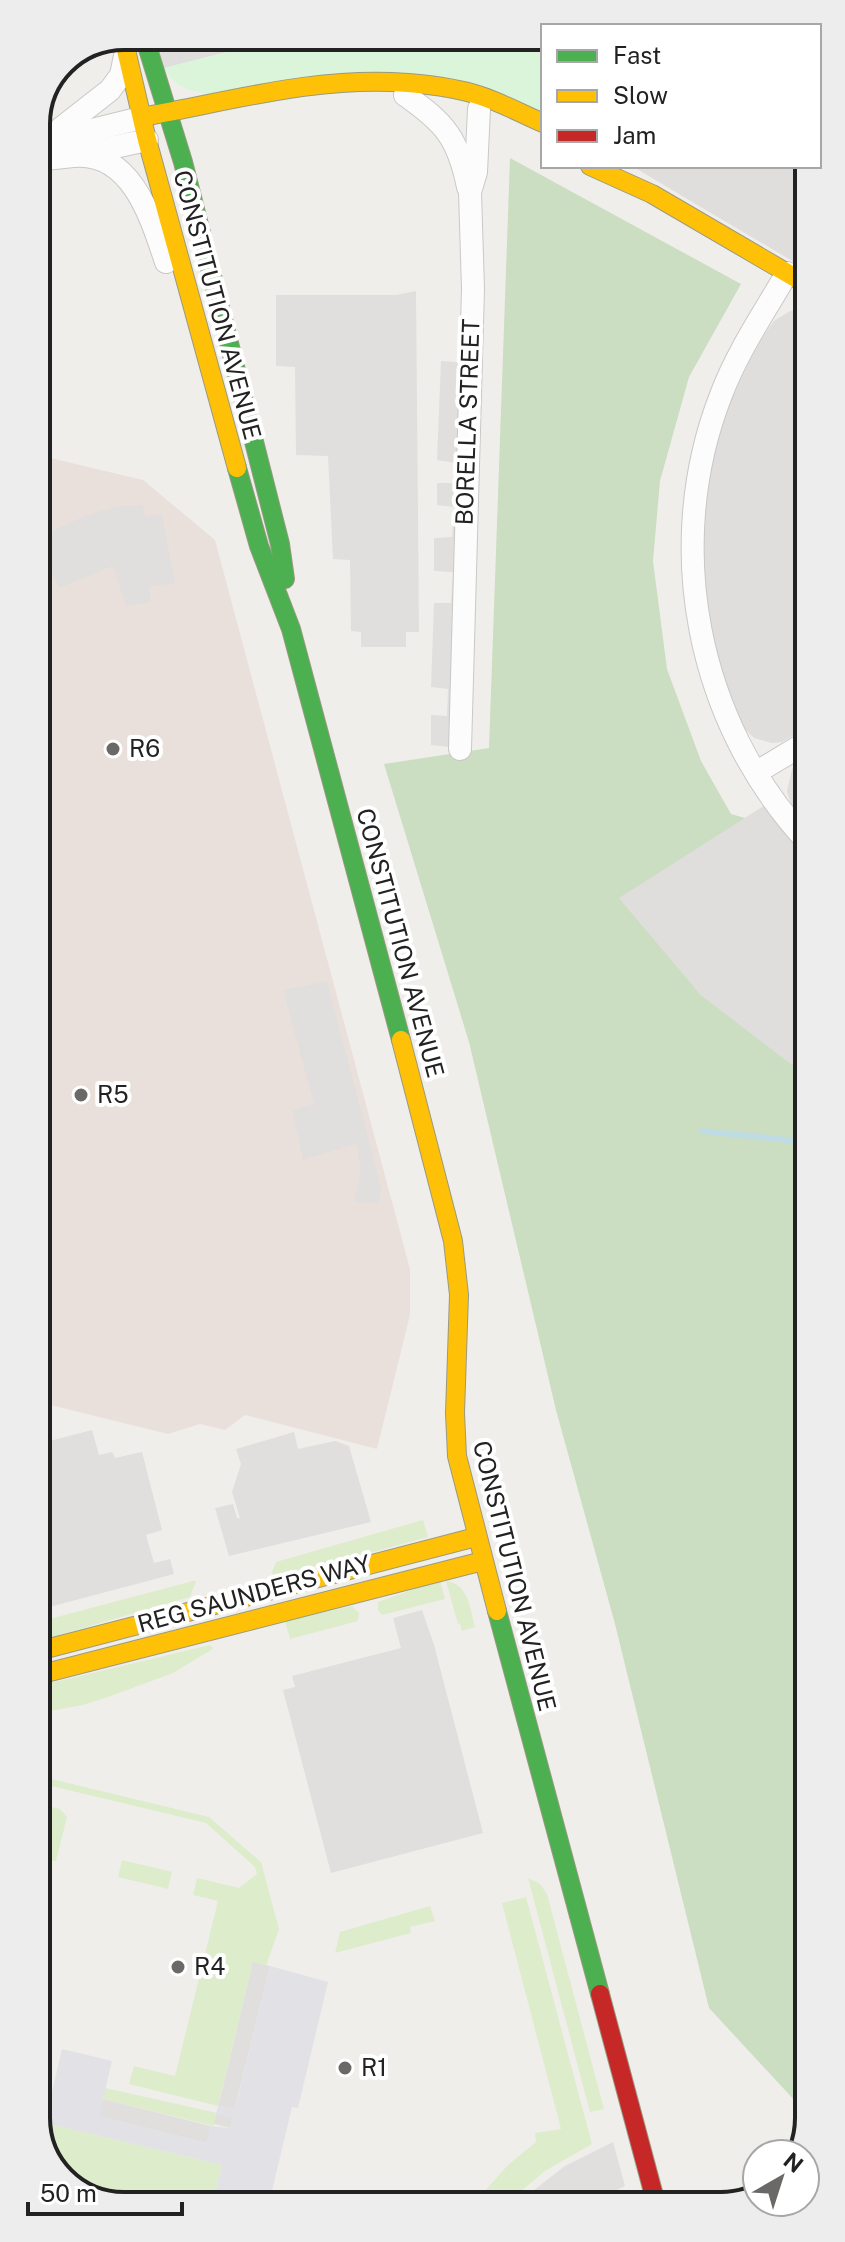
<svg xmlns="http://www.w3.org/2000/svg" width="845" height="2242" viewBox="0 0 845 2242" font-family="'Public Sans',sans-serif">
<rect width="100%" height="100%" fill="#f0eeeb"/>
<g fill="#dfdedc">
<path d="M155,36H266L263,43L164,68Z"/>
<path d="M632,166H806V269L699,206Z"/>
<path d="M806,309L807,728L782,742L772,743L754,738L744,728L730,699L713,644L703,579L704,517L713,457L728,408L741,377L759,342L774,321L790,311Z"/>
<path d="M807,756V825L791,804L787,791L792,769Z"/>
<path d="M765,805L807,858V1073L788,1063L701,995L618,897Z"/>
</g>
<path fill="#eae0db" d="M38,455L143,480L215,540L410,1269V1315L377,1449L245,1415L225,1430L200,1424L168,1434L38,1402Z"/>
<g fill="#ddeccb">
<path d="M423,1520L428,1537L274,1579L272,1572L276,1562Z"/>
<path d="M440,1580L445,1599L382,1615L378,1610V1602Z"/>
<path d="M193,1581H196L190,1597L38,1641V1622Z"/>
<path d="M446,1581C469,1584 470,1609 475,1627L462,1631L460,1623L458,1624Z"/>
<path d="M352,1606L359,1613L358,1621L290,1639L285,1621Z"/>
<path d="M210,1645L213,1648L211,1650L173,1673L111,1696L83,1705L39,1713L38,1686Z"/>
<path d="M39,1776L209,1817L261,1862L279,1929L266,1966L253,1963L218,2106L129,2084L134,2066L175,2076L218,1901L193,1895L197,1878L239,1888L257,1874L255,1867L206,1823L39,1783Z"/>
<path d="M39,1804L60,1809L67,1817L56,1861L43,1859L39,1875Z"/>
<path d="M122,1860L172,1872L168,1889L118,1877Z"/>
<path d="M528,1878L540,1884L547,1894L604,2109L590,2112Z"/>
<path d="M526,1897L592,2144L545,2171L506,2204H473L508,2165L536,2142L535,2133L561,2129L502,1903Z"/>
<path d="M430,1906L435,1921L410,1927L411,1933L335,1953L340,1932Z"/>
<path d="M105,2088L217,2113L214,2126L103,2099Z"/>
<path d="M46,2123L222,2165L212,2205L118,2206L67,2184L39,2141V2127L44,2128Z"/>
</g>
<path fill="#cbdec1" d="M510,158L741,284L689,377L660,481L653,561L667,669L701,761L731,814L745,818L619,898L701,995L788,1062L807,1073L809,2116L709,2008L615,1624L556,1410L469,1042L384,764L489,748Z"/>
<path fill="#daf5da" d="M266,36H543V114L486,90L210,94C188,91 175,87 164,68L263,43Z"/>
<g fill="#e0dfde">
<path d="M416,291L419,632H406V647H361V632L351,631L350,560L333,559L328,456L296,455L295,367L276,366V295H396Z"/>
<path d="M441,361L470,363L460,748L431,745V715L447,716L448,689L431,687L434,603H451L453,572L434,571V538L452,537L454,507L437,505V483H454L456,463L437,460Z"/>
<path d="M143,505L145,517L162,514L175,583L149,587L151,602L126,606L113,566L59,588L38,544L44,538L56,529L87,515L118,506Z"/>
<path d="M327,981L381,1186L379,1204L354,1202L361,1169L356,1144L303,1160L292,1110L314,1104L283,990Z"/>
<path d="M92,1430L99,1455L112,1452L115,1458L142,1452L162,1530L146,1535L154,1563L170,1559L174,1574L38,1610V1444Z"/>
<path d="M294,1432L298,1449L335,1441L349,1446L371,1522L229,1556L215,1508L233,1504L237,1518H240L232,1492L241,1464L236,1449Z"/>
<path d="M422,1610L434,1645L483,1833L331,1873L283,1690L295,1687L292,1676L401,1648L393,1618Z"/>
<path d="M253,1962L270,1966L230,2128L214,2124Z"/>
<path d="M103,2099L211,2126L207,2143L98,2116Z"/>
<path d="M613,2142L625,2186L588,2204H516L565,2166Z"/>
</g>
<path fill="#e2e1e5" d="M270,1966L328,1982L298,2108L292,2107L270,2199L291,2205H212L222,2165L46,2123L44,2128L39,2127V2103L49,2105L62,2049L112,2061L99,2116L207,2143L211,2126L230,2128L232,2118L216,2114L219,2105L235,2109Z"/>
<g fill="none" stroke-linecap="round" stroke-linejoin="round">
<path stroke="#bfdbe3" stroke-width="6" d="M703,1131L807,1142"/>
<defs>
<g id="street">
<path d="M405,95C445,123 458,138 468,187"/>
<path d="M60,138L141,118"/>
<path d="M41,144L110,90L121,75L125,56"/>
<path d="M73,156C131,150 151,217 166,262"/>
<path d="M36,160L73,156L147,140"/>
<path d="M787,273C764,313 737,352 721,395C662,546 697,723 807,841"/>
<path d="M460,749L473,289L470,192L476,172L479,109"/>
<path d="M757,772L807,742"/>
</g>
<g id="fast">
<path d="M144,36L183,162L280,544L285,579"/>
<path d="M237,468L259,546L291,629L401,1040"/>
<path d="M497,1611L600,1994"/>
</g>
<g id="slow">
<path d="M123,37L147,140L237,468"/>
<path d="M147,116C236,100 317,76 408,83C432,85 458,88 481,96C502,103 522,114 543,123"/>
<path d="M590,166L652,194L806,284"/>
<path d="M401,1040L453,1241L459,1295L455,1413L457,1456L497,1611"/>
<path d="M38,1651L476,1537"/>
<path d="M38,1675L483,1561"/>
</g>
<path id="jam" d="M600,1994L656,2203"/>
</defs>
<use href="#street" stroke="#c9c8c7" stroke-width="24"/>
<use href="#fast" stroke="#999a82" stroke-width="20"/>
<use href="#slow" stroke="#999a82" stroke-width="20"/>
<use href="#jam" stroke="#999a82" stroke-width="20"/>
<use href="#street" stroke="#fdfcfc" stroke-width="22"/>
<use href="#fast" stroke="#4caf50" stroke-width="18"/>
<use href="#slow" stroke="#ffc107" stroke-width="18"/>
<use href="#jam" stroke="#c62828" stroke-width="18"/>
</g>
<g fill="#6a6968" stroke="#fff" stroke-width="3">
<circle cx="113" cy="749" r="8"/>
<circle cx="81" cy="1095" r="8"/>
<circle cx="178" cy="1967" r="8"/>
<circle cx="345" cy="2068" r="8"/>
</g>
<g text-anchor="middle" stroke-width="8" stroke-linejoin="round" paint-order="stroke">
<g font-size="24" fill="#222" stroke="#fff">
<text transform="translate(217 305) rotate(75)" y="8">CONSTITUTION AVENUE</text>
<text transform="translate(468 422) rotate(-88)" y="8">BORELLA STREET</text>
<text transform="translate(400 943) rotate(75)" y="8">CONSTITUTION AVENUE</text>
<text transform="translate(514 1576) rotate(76)" y="8">CONSTITUTION AVENUE</text>
<text transform="translate(254 1594) rotate(-15)" y="8">REG SAUNDERS WAY</text>
</g>
<g font-size="24" fill="#222" stroke="#fff" text-anchor="start">
<text x="129" y="757">R6</text>
<text x="97" y="1103">R5</text>
<text x="194" y="1975">R4</text>
<text x="361" y="2076">R1</text>
</g>
</g>
<path d="M0 0H845V2242H0ZM124 50H721A74 74 0 0 1 795 124V2118A74 74 0 0 1 721 2192H124A74 74 0 0 1 50 2118V124A74 74 0 0 1 124 50Z" fill="#ededed" fill-rule="evenodd"/>
<path fill="none" stroke="#222" stroke-width="4" d="M124 50H721A74 74 0 0 1 795 124V2118A74 74 0 0 1 721 2192H124A74 74 0 0 1 50 2118V124A74 74 0 0 1 124 50Z"/>
<rect x="541" y="24" width="280" height="144" fill="#ffffff" stroke="#a7a7a7" stroke-width="2"/>
<rect x="557" y="50" width="40" height="12" fill="#4caf50" stroke="#a7a7a7" stroke-width="2"/>
<text x="613" y="64" font-size="24" fill="#222222">Fast</text>
<rect x="557" y="90" width="40" height="12" fill="#ffc107" stroke="#a7a7a7" stroke-width="2"/>
<text x="613" y="104" font-size="24" fill="#222222">Slow</text>
<rect x="557" y="130" width="40" height="12" fill="#c62828" stroke="#a7a7a7" stroke-width="2"/>
<text x="613" y="144" font-size="24" fill="#222222">Jam</text>
<g transform="translate(781 2178) rotate(39)"><circle r="38" fill="#ffffff" stroke="#a7a7a7" stroke-width="2"/>
<path d="M0-6L14 30L0 20L-14 30Z" fill="#6a6968"/>
<text y="-12" font-size="22" font-weight="bold" text-anchor="middle" fill="#222222">N</text>
</g>
<path d="M28 2202v12h154v-12" fill="none" stroke="#222222" stroke-width="4"/>
<text x="40" y="2202" font-size="24" fill="#222222" stroke="#ffffff" stroke-width="6" paint-order="stroke">50 m</text>
</svg>
